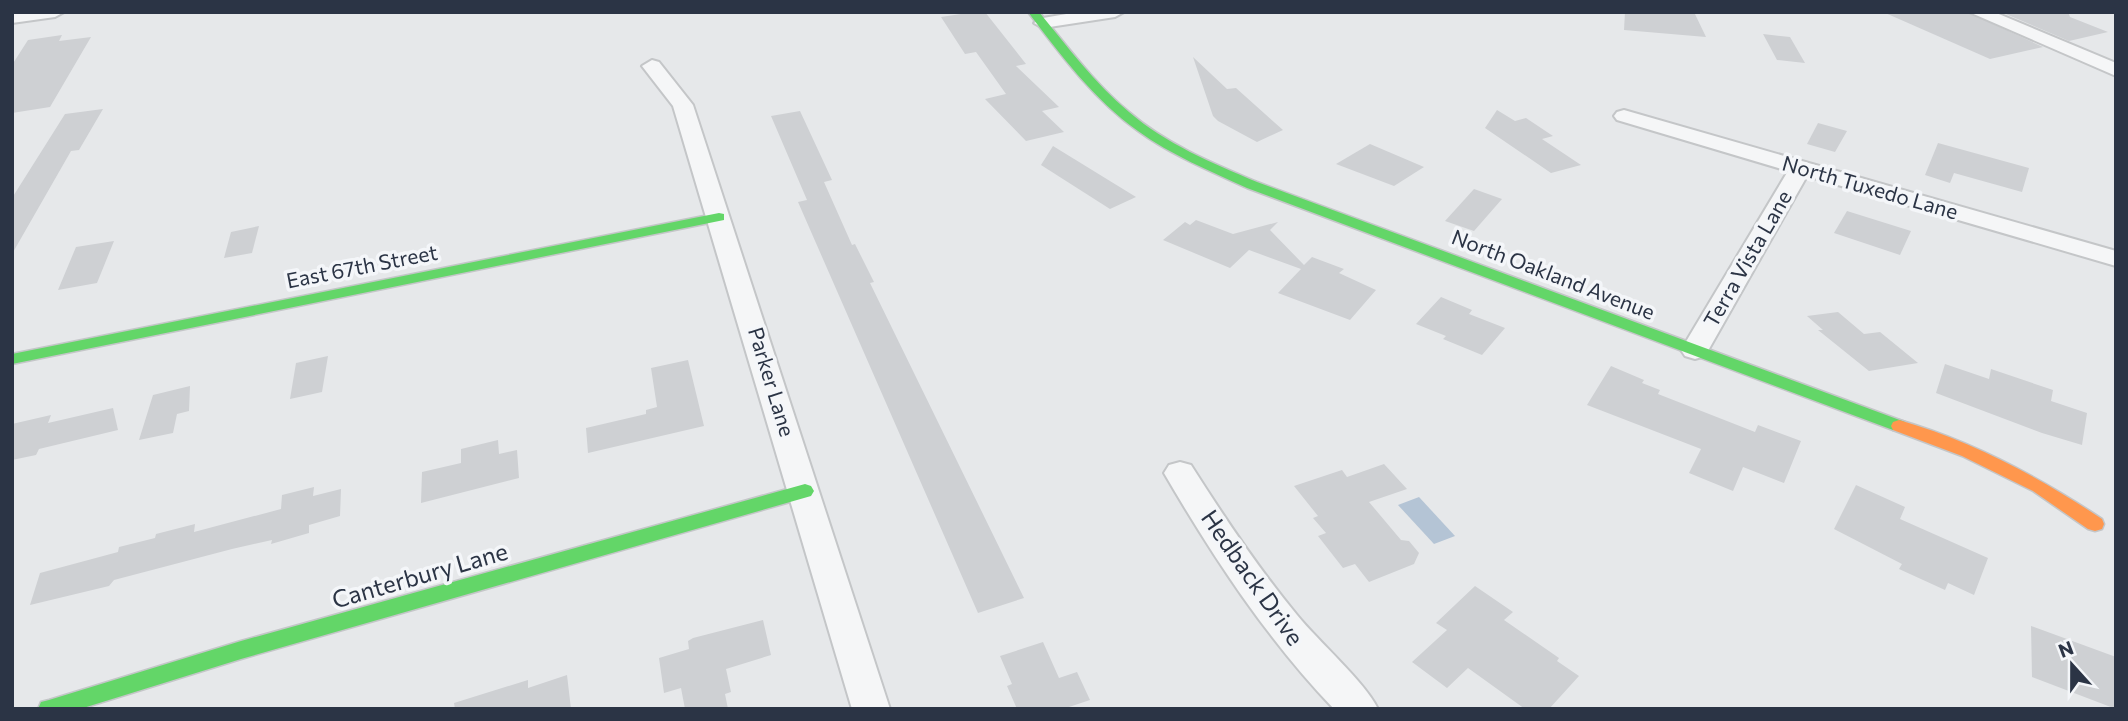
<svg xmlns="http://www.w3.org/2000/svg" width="2128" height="721" viewBox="0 0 2128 721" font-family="Commissioner,sans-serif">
<rect width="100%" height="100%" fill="#e6e8ea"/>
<path fill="#b4c4d5" d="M1419,497L1455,536L1434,544L1398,505Z"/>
<g fill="#ced0d3">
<path d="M974,12H985L1026,64L1016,66L1059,107L1042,111L1064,132L1026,141L985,99L1006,94L976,52L965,54L941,17Z"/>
<path d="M1625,12H1694L1706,37L1624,30Z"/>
<path d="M1883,12H1967L2043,47L1990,59Z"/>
<path d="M2001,12H2068L2070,17L2108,32L2069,41Z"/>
<path d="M1763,34L1790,37L1805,63L1777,60Z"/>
<path d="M62,35L59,41L91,37L50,107L12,113V65L28,40Z"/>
<path d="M1193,57L1227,89L1236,88L1283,130L1257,142L1218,121L1213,116Z"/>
<path d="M103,109L79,150L71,151L12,254V198L65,114Z"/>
<path d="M1497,110L1515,121L1526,118L1553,136L1542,139L1581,165L1551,173L1485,128Z"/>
<path d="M800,111L832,180L824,182L852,245L855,244L874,282L870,283L1024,598L978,613L798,202L807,200L771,116Z"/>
<path d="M1818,123L1847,131L1835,152L1807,144Z"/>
<path d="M1938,143L2029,168L2022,192L1954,173L1950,183L1925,175Z"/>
<path d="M1370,144L1424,167L1394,186L1336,164Z"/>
<path d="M1053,146L1136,197L1110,209L1041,165Z"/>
<path d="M1474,189L1502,199L1474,231L1445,221Z"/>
<path d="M1847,211L1911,231L1900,255L1834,233Z"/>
<path d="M1196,220L1233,234L1278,222L1270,230L1304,265L1312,257L1344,269L1339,273L1376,290L1350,320L1278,293L1301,269L1249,250L1230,268L1163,240L1185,222L1190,225Z"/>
<path d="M259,226L252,253L224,258L231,232Z"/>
<path d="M114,241L97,283L58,290L76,247Z"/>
<path d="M1441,297L1472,310L1469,314L1505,328L1482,355L1443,339L1446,336L1416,324Z"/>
<path d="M1838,312L1864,334L1880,332L1918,363L1869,371L1818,330H1823L1807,316Z"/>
<path d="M328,356L322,392L290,399L296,363Z"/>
<path d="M688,360L704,426L588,453L586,428L646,414V410L657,407L651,368Z"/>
<path d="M1945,364L1989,379L1991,369L2053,390L2051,401L2087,413L2082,445L2042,433L1936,393Z"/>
<path d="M1611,366L1644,380L1642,383L1660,390L1658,394L1755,432L1758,425L1801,441L1784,483L1743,467L1733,491L1689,473L1701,449L1587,405Z"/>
<path d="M190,386L189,411L177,414L173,433L139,440L153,395Z"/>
<path d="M113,408L118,430L39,449L36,455L12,460V424L51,415L48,423Z"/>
<path d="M498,440L499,454L517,450L519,478L421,503L422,472L461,463V449Z"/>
<path d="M1384,464L1407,489L1369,502L1401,540L1409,541L1419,553L1414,564L1369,582L1355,564L1343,568L1318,536L1326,533L1313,518L1318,516L1294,486L1342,470L1347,477Z"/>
<path d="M1856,485L1905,507L1900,519L1988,558L1974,595L1948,583L1945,590L1899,569L1902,564L1834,529Z"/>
<path d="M314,487L313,496L341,489L340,516L309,525V533L271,544L272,540L232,549L114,580L109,586L30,605L40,573L118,552L119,547L155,538L156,534L195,524L194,532L281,509L282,495Z"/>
<path d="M1475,586L1513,612L1504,620L1559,658L1557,661L1579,676L1549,709H1525L1468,668L1447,688L1412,662L1447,630L1436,623Z"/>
<path d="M763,620L771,655L726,669L731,692L725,694L728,709H685L681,688L664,693L659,658L689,649L688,641L693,638Z"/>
<path d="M2031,626L2116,657V709L2032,677Z"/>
<path d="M1043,642L1059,678L1077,672L1090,700L1063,709H1017L1007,686L1012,684L1000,656Z"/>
<path d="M567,675L571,709H455L454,703L528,680V688Z"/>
</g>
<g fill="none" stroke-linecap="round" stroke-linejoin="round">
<defs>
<g id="street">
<path d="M64,12L55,17L12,23V13Z"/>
<path d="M1078,12H1124L1115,17L1043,28L1034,23L1043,18Z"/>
<path d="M1969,12H1994L2116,63V76Z"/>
<path d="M652,60L659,62L693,105L890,709H852L673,106L642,66Z"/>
<path d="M1624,110L2116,251V266L1807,176L1705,356L1695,359L1685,356L1681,350L1788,171L1617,120L1614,116L1617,112Z"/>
<path d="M1180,462L1191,465C1224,517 1258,568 1297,615C1318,641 1365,682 1378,709H1334C1267,639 1213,557 1164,473L1169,465Z"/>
</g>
<g id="fast">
<path d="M1028,12H1039C1068,47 1094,83 1129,112C1166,144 1212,163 1257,182L1905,422L1907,426L1905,430H1893L1247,188C1210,171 1171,155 1138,131C1094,100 1060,54 1028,12Z"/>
<path d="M719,213L724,214V220L12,364V354Z"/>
<path d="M805,484L811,486L814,491L811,496L241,659L80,709H38L41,702L49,700L241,641Z"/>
</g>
<path id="slow" d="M1899,420C1972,441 2039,477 2102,519L2104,524L2102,529L2095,531L2088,529L2033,491L1962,456L1893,430L1891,426L1893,422Z"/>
</defs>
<use href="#street" stroke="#c4c6c8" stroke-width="4"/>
<use href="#fast" stroke="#c4c6c8" stroke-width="3"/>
<use href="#slow" stroke="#c4c6c8" stroke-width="3"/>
<use href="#street" fill="#f5f6f7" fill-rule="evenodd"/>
<use href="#fast" fill="#63d668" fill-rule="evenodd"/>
<use href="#slow" fill="#ff974d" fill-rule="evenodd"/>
</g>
<g text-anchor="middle" stroke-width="7" stroke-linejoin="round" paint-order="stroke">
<g font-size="21" fill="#2b3445" stroke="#f4f6f9">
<text transform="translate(1870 188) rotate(16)" y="7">North Tuxedo Lane</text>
<text transform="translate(1748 259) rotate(-60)" y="7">Terra Vista Lane</text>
<text transform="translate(362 267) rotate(-11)" y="7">East 67th Street</text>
<text transform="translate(1553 275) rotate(21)" y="7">North Oakland Avenue</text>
<text transform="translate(771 382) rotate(73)" y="7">Parker Lane</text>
</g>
<g font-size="24" fill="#2b3445" stroke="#f4f6f9">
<text transform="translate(420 576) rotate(-16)" y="8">Canterbury Lane</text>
<text transform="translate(1252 578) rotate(55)" y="8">Hedback Drive</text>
</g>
</g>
<rect width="2128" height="721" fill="none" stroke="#2b3445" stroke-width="28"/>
<g transform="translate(2072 665) rotate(339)" stroke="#f4f6f9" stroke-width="5" paint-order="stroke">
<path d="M0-5L12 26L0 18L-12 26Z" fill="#2b3445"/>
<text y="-10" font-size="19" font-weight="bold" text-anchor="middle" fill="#2b3445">N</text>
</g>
</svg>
